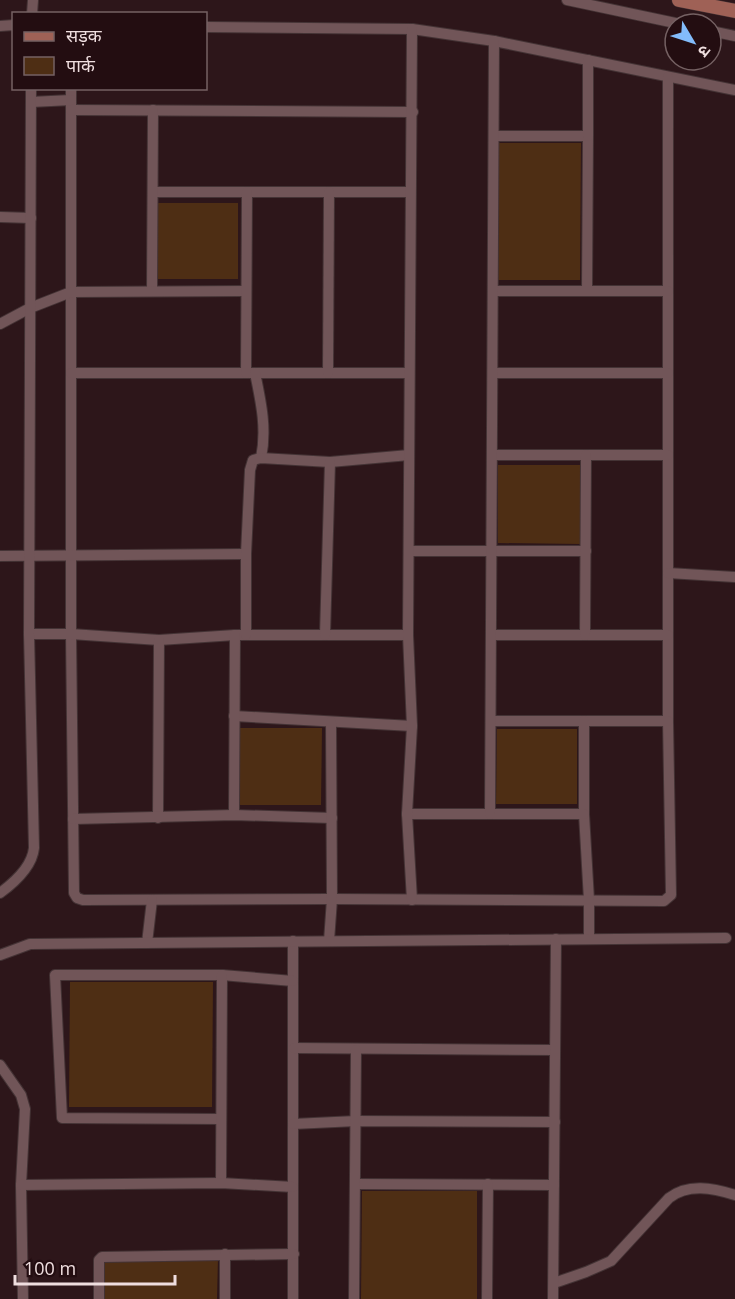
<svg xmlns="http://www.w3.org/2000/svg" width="735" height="1299" viewBox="0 0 735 1299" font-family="'Open Sans','Noto Sans Devanagari',sans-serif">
<rect width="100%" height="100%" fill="#2d161a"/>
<g fill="#4e2e14">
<path d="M498,143H581L580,280H498Z"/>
<rect x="158" y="203" width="80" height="76"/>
<path d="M498,465H580V544L498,543Z"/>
<path d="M240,728H322L321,805H240Z"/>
<path d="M497,729H577V804H496Z"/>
<path d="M70,982H213L212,1107H69Z"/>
<path d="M362,1191H477V1299H361Z"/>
<path d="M99,1258H218L217,1299H99Z"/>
</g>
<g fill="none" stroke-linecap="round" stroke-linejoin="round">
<defs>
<g id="minor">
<path d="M567,0L680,24"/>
<path d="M32,14L33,0"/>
<path d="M0,26L14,25"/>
<path d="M206,27L412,29L494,41L735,90"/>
<path d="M711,31L735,36"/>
<path d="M71,88V634L74,893L77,898L83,900L332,899L664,901L671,895L668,721V77"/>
<path d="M31,102L71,100"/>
<path d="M71,110L413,112"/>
<path d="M494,136H588L587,291"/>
<path d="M588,136V60"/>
<path d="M153,192H410"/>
<path d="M0,217L31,218"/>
<path d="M152,291L153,110"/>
<path d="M493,291H668"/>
<path d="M0,324L30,308L71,292L246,291"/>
<path d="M71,373H409"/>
<path d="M246,373L247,192"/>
<path d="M255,373C261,402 267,429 261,458"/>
<path d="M328,373L329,192"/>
<path d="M493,373H668"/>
<path d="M492,455H668"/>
<path d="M409,551H586"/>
<path d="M0,556L246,554"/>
<path d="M668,573L735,577"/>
<path d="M29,634H71L159,640L235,635H408"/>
<path d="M246,635V554L250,470L253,460L261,458L330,462L409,455"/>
<path d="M325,635L330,462"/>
<path d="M491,635H668"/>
<path d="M585,635L586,455"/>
<path d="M234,716L412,726"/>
<path d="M491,721H668"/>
<path d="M584,721V814L589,900V939"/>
<path d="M407,814H584"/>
<path d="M490,814L494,41"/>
<path d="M234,815L235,635"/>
<path d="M158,818L159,640"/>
<path d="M73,819L234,815L332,818"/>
<path d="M0,893C15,882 32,867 34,848L29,634L31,88"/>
<path d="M412,900L407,814L412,726L408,635L412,29"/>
<path d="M293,941V1299"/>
<path d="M329,941L332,899L331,722"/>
<path d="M147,943L152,900"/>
<path d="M0,955L30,944L726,938"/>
<path d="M294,1048L555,1050"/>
<path d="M0,1065L21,1095L25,1109L21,1185L23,1299"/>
<path d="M221,1119L62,1118L55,975H222L293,981"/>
<path d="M293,1124L356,1121L555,1122"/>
<path d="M221,1183L222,975"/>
<path d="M355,1184L554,1185"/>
<path d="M21,1185L221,1183L293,1187"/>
<path d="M554,1283L586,1272L611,1261L669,1198C688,1183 713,1188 735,1195"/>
<path d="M99,1299V1260L102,1257L294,1254"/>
<path d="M225,1299V1254"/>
<path d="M354,1299L356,1050"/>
<path d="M487,1299L488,1184"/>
<path d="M553,1299L556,939"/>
</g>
<path id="major" d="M679,0L735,11"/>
</defs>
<use href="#minor" stroke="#443335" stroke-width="12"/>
<use href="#major" stroke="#443335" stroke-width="15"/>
<use href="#minor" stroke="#715558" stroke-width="10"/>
<use href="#major" stroke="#9f6156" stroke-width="14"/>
</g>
<rect x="12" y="12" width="195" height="78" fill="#230d11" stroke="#756163" stroke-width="1.5"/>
<rect x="24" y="32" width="30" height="9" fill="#9f6156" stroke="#756163" stroke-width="1.5"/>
<text x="66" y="42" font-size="18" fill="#efdedf">सड़क</text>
<rect x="24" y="57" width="30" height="18" fill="#4e2e14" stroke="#756163" stroke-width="1.5"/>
<text x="66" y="72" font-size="18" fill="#efdedf">पार्क</text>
<g transform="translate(693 42) rotate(129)"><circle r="28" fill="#230d11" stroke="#756163" stroke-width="1.5"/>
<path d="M0-4.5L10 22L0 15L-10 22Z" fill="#83bcfb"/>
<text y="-9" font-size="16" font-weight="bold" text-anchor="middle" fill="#efdedf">उ</text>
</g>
<path d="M15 1275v9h160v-9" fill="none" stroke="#efdedf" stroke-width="3"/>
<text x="24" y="1275" font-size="18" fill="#efdedf" stroke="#230d11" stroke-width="4.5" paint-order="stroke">100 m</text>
</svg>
